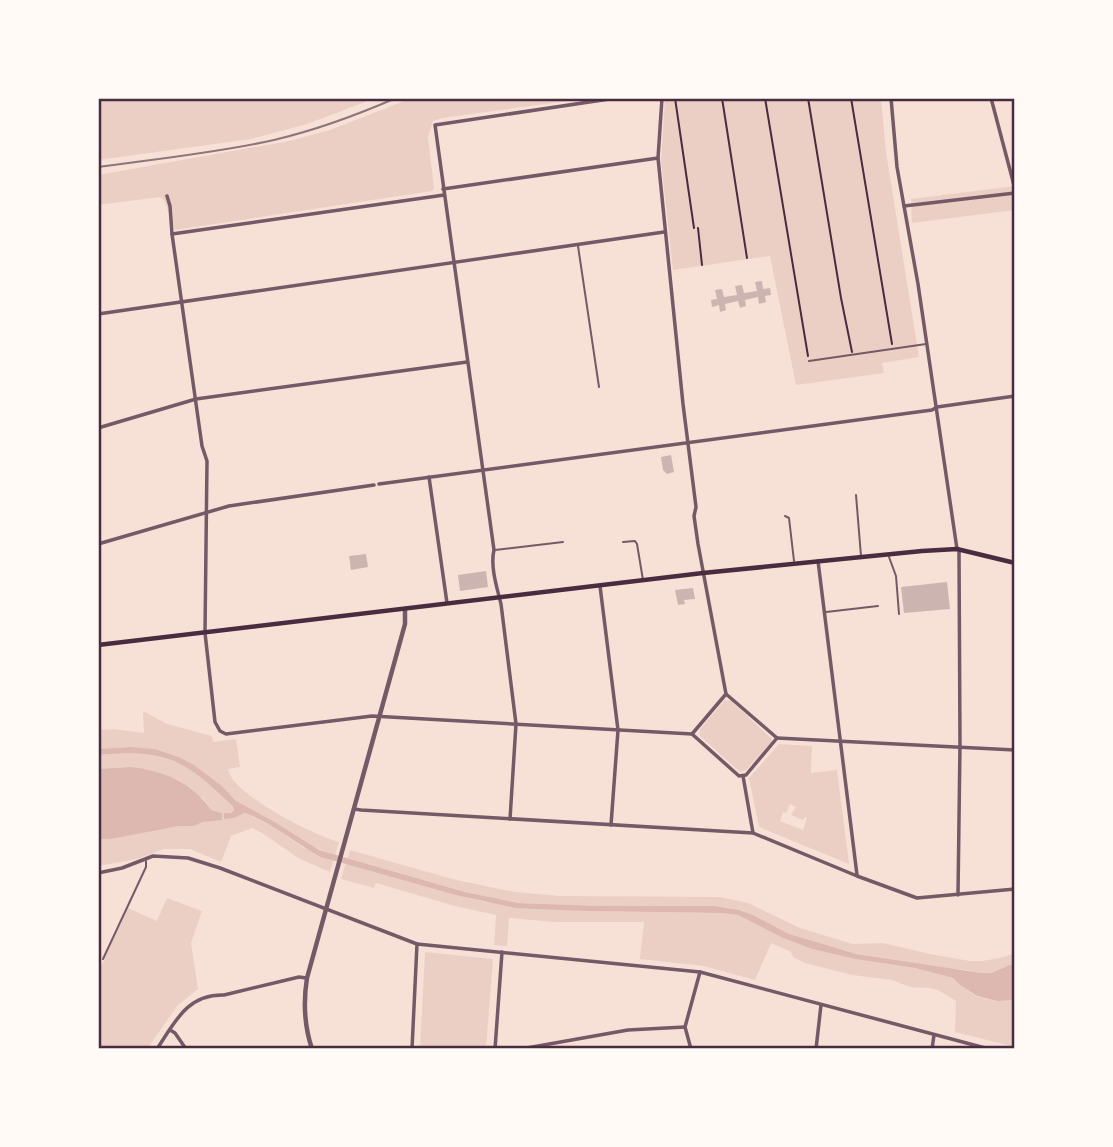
<svg xmlns="http://www.w3.org/2000/svg" width="1113" height="1147" viewBox="0 0 1113 1147" font-family="Poppins,sans-serif">
<rect width="100%" height="100%" fill="#f7e1d7"/>
<g fill="#ebcfc5" fill-rule="evenodd">
<path d="M98,98H376L307,124L251,139L98,160Z"/>
<path d="M412,98H590L442,118L433,121L428,137L434,189L432,191L175,230L164,200L160,197L98,205V175L289,141L330,130Z"/>
<path d="M665,98H881L886,152L919,357L882,363L884,373L796,385L770,256L673,270L661,161Z"/>
<path d="M1015,186V210L912,223L911,199Z"/>
<path d="M725,700L731,701L771,738L772,741L746,770L740,772L700,736V729Z"/>
<path d="M143,711L167,724L212,736L213,742L236,739L240,767L228,769C231,794 315,836 339,842L330,872L300,859L262,833L252,828L231,836L221,862L190,849H164L137,859L98,866V839H111L178,825L193,826L222,813L211,810L203,798L130,767L98,769V755C131,752 164,751 193,771C207,781 220,795 234,806V810L231,813L234,818L245,813L272,826L304,848L335,855L308,845L273,821L249,809L236,801L222,786L195,766L179,757L155,749L131,747L98,749V730L114,729L144,733Z"/>
<path d="M779,744L812,746L811,773L837,770L849,864L759,827L749,778ZM790,804L796,807L791,815L803,820L805,817L807,818L803,830L780,821L783,812L786,813Z"/>
<path d="M350,850L456,880L515,892L560,896L720,897L748,903L800,928L853,944L883,943L930,954L970,961H982L1000,958L1015,953V966C1004,964 997,973 987,973C974,974 963,967 951,970L856,954L817,943L789,934L753,915L739,910L715,906H600L518,903L465,892L348,858L346,863L485,902L586,911L721,913L738,915L783,938L812,949L855,959L915,968L953,978L960,985L977,997L997,1001L1015,1000V1047L955,1032L956,1001L938,990L930,988L910,987L892,980L852,975L805,963L793,957L791,952L771,943L755,980L704,966L640,959L644,922H555L509,918L507,946L494,945L496,915L455,906L376,883L374,888L341,879Z"/>
<path d="M167,898L202,911L191,943L198,989L178,1005L147,1049H98V973L128,908L157,921Z"/>
<path d="M425,952L493,959L486,1049H420Z"/>
</g>
<g fill="#dcb8b0">
<path d="M131,747L155,749L179,757L194,765L222,786L236,801L273,821L319,850L465,892L518,903L600,906H715L739,910L753,915L789,934L856,954L981,973H991L1010,965L1015,966V1000L997,1001L977,996L960,985L953,978L915,968L855,959L812,949L783,938L738,915L721,913L586,911L516,908L456,895L321,857C295,843 273,823 245,813L234,818L224,819V813H231L234,810L233,806C220,795 207,781 192,771C164,751 131,752 98,755V749Z"/>
<path d="M130,767C162,770 193,783 211,810L222,813V820L203,822L193,826H178L111,839H98V769Z"/>
</g>
<g fill="#ccb4b1">
<path d="M762,281L763,289L770,288L771,295L765,296L766,302L759,304L758,297L745,300L746,306L740,308L738,301L725,304L726,310L720,312L719,305L712,307L711,300L717,299L715,290L722,289L724,297L737,295L735,286L742,285L744,293L757,291L755,282Z"/>
<path d="M671,455L674,472L667,474L663,470L661,457Z"/>
<path d="M366,554L368,567L351,570L349,556Z"/>
<path d="M486,571L488,587L460,591L458,575Z"/>
<path d="M947,582L950,609L904,613L901,587Z"/>
<path d="M693,588L695,599L684,600L685,604L678,605L675,590Z"/>
</g>
<g fill="none" stroke-linecap="round" stroke-linejoin="round">
<g stroke="#4a2c40" stroke-width="2">
<path d="M675,98L694,228"/>
<path d="M722,98L747,258"/>
<path d="M765,98L808,356"/>
<path d="M808,98L841,298L852,352"/>
<path d="M851,98L892,344"/>
<path d="M698,228L702,265"/>
</g>
<g stroke="#755966" stroke-width="2">
<path d="M578,246L599,387"/>
<path d="M809,361L926,344"/>
<path d="M856,495L861,556"/>
<path d="M785,516L789,518L794,561"/>
<path d="M623,542L635,541L637,544L643,580"/>
<path d="M495,550L563,542"/>
<path d="M889,557L896,576L899,614"/>
<path d="M826,612L878,606"/>
<path d="M103,959L146,867V861"/>
</g>
<g stroke="#755966" stroke-width="3.5">
<path d="M662,98L658,158L683,404L696,507L694,516L698,544L726,694"/>
<path d="M891,98L897,167L918,284L957,549"/>
<path d="M991,98L1015,189"/>
<path d="M443,189L658,158"/>
<path d="M167,196L170,206L172,234L202,446L207,461L205,633L215,722L220,731L226,734L372,716L692,734"/>
<path d="M904,206L1015,193"/>
<path d="M172,234L444,195"/>
<path d="M98,314L664,232"/>
<path d="M98,428L196,399L467,362"/>
<path d="M429,477L447,603"/>
<path d="M379,484L932,410L937,407L1015,396"/>
<path d="M98,544L229,506L374,485"/>
<path d="M818,561L857,875"/>
<path d="M600,586L618,730L611,825"/>
<path d="M726,694L777,738L746,775L739,776L692,734Z"/>
<path d="M777,738L1015,750"/>
<path d="M743,776L753,833"/>
<path d="M354,809L361,810L753,833L857,876L917,898L1015,889"/>
<path d="M510,819L516,724L501,604C497,588 490,566 494,550L435,125L616,98"/>
<path d="M98,873L122,868L153,856L188,858L220,868L417,944L700,972L989,1049"/>
<path d="M958,895L960,744L959,550"/>
<path d="M170,1030L175,1033L186,1049"/>
<path d="M157,1049C175,1022 187,994 224,995L299,977L306,978"/>
<path d="M412,1049L417,944"/>
<path d="M495,1049L502,952"/>
<path d="M521,1049L628,1030L685,1027"/>
<path d="M691,1049L685,1027L700,972"/>
<path d="M816,1049L821,1005"/>
<path d="M932,1049L934,1035"/>
</g>
<path stroke="#755966" stroke-width="4.5" d="M312,1049C304,1025 303,1003 307,978L405,624V609"/>
<path stroke="#4a2c40" stroke-width="4.5" d="M98,645L703,573L922,551L957,549L1015,563"/>
<path stroke="#8f747c" stroke-width="2" d="M98,167C156,159 216,153 274,140C316,130 357,115 396,98"/>
</g>
<rect width="1113" height="1147" fill="none" stroke="#fffaf5" stroke-width="200"/>
<rect x="100" y="100" width="913" height="947" fill="none" stroke="#4a2c40" stroke-width="2.5"/>
</svg>
